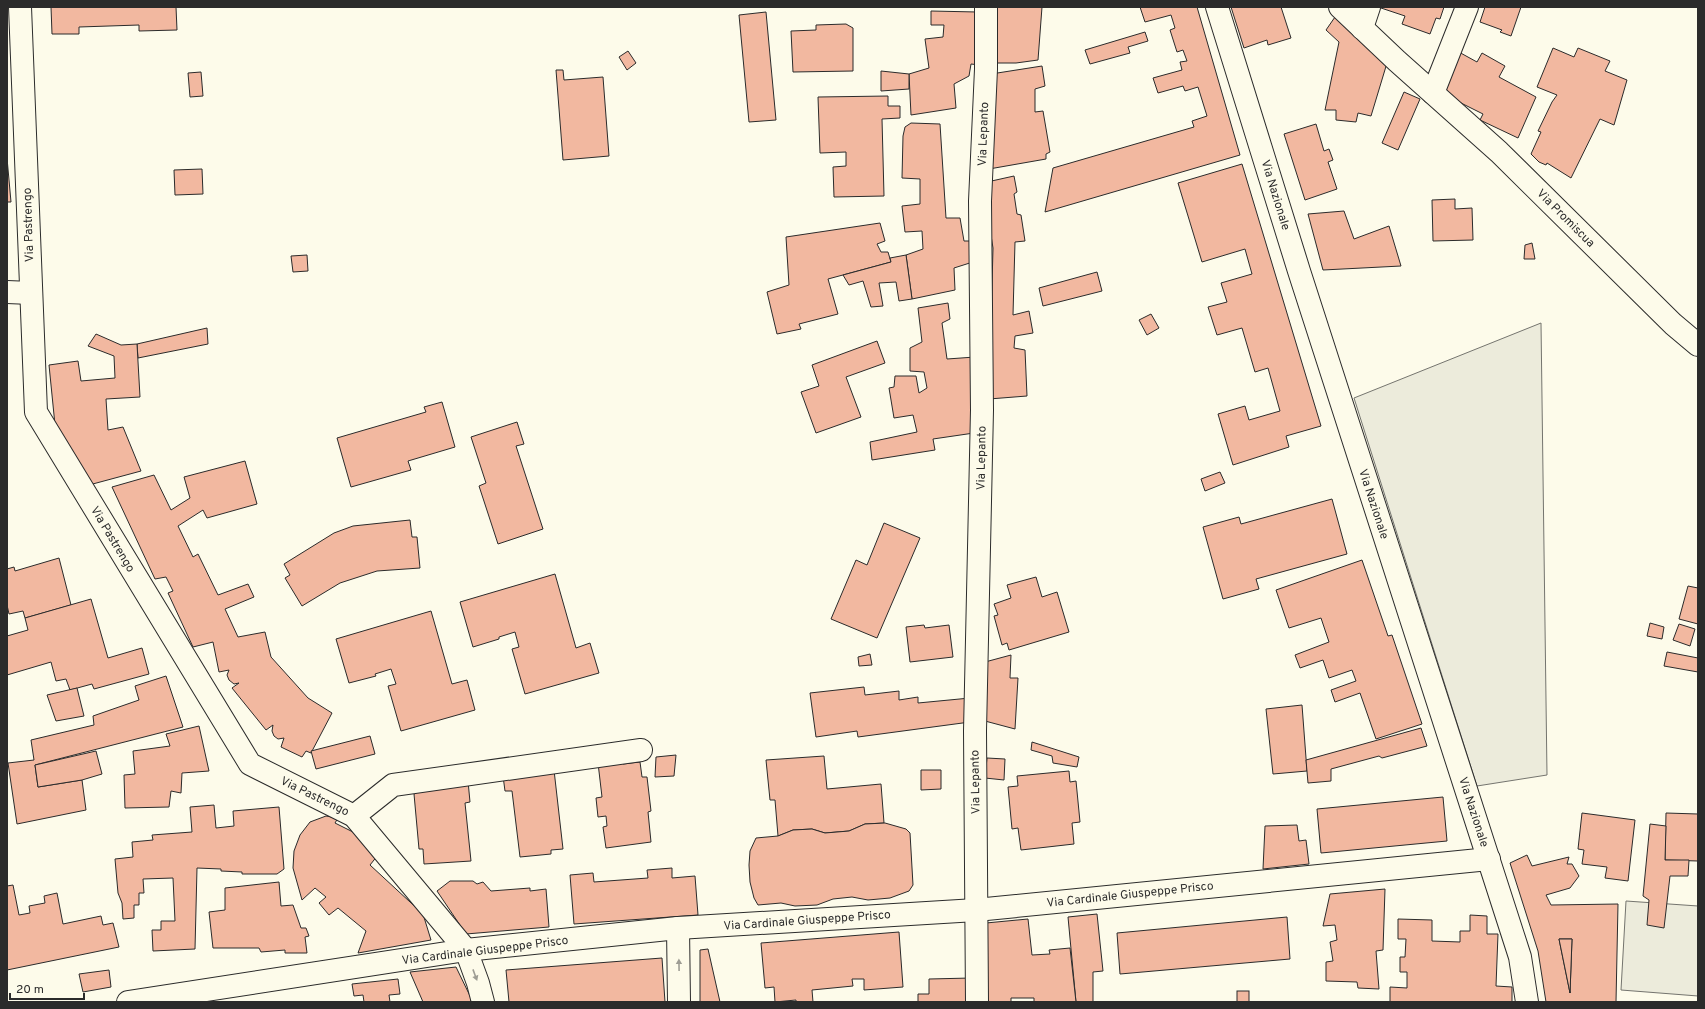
<svg xmlns="http://www.w3.org/2000/svg" width="1705" height="1009" viewBox="0 0 1705 1009" font-family="Overpass,sans-serif">
<rect width="100%" height="100%" fill="#fdfbea"/>
<g fill="#ecebdb" stroke="#74746e">
<path d="M1541,323L1547,775L1477,786L1354,398Z"/>
<path d="M1626,901L1698,906V996L1621,990Z"/>
</g>
<g fill="#f2b8a0" stroke="#2b2b2b" fill-rule="evenodd">
<path d="M51,7H176L177,30L139,31V25L79,27V34H52Z"/>
<path d="M993,7H1042L1038,60L1016,63H993Z"/>
<path d="M1140,7H1197L1240,155L1045,212L1053,168L1194,127L1192,121L1207,116L1198,87L1185,91L1183,86L1158,93L1153,78L1182,70L1180,62L1187,61L1183,50L1177,52L1170,30L1175,28L1171,15L1145,22Z"/>
<path d="M1231,7H1281L1291,38L1268,45L1267,40L1244,48Z"/>
<path d="M1378,7H1444L1440,19L1436,18L1430,34L1402,24L1405,16Z"/>
<path d="M1485,7H1521L1511,36L1500,32L1502,30L1480,22Z"/>
<path d="M931,11L977,12L980,65L971,64L969,76L954,84L956,108L911,115L909,74L929,68L925,39L943,37L944,25H931Z"/>
<path d="M766,12L776,120L749,122L739,15Z"/>
<path d="M1335,17L1387,63L1371,116L1358,113L1356,122L1336,120V110H1325L1339,42L1326,30Z"/>
<path d="M846,24L853,28V71L793,72L791,31L816,30V25Z"/>
<path d="M1145,32L1148,41L1128,47L1130,53L1090,64L1085,50Z"/>
<path d="M1553,48L1574,57L1578,48L1610,61L1605,71L1627,80L1614,125L1600,119L1571,178L1547,163L1546,165L1539,162L1531,154L1541,132L1538,131L1552,102L1557,95L1537,87Z"/>
<path d="M628,51L636,63L627,70L619,57Z"/>
<path d="M1457,51L1477,62L1482,53L1505,66L1499,77L1536,97L1518,138L1480,120L1483,114L1461,103L1459,104L1441,88Z"/>
<path d="M1042,66L1045,86L1035,89V112L1043,111L1050,152L1046,154V159L989,169L991,74Z"/>
<path d="M556,70H563L564,80L603,77L609,156L563,160Z"/>
<path d="M881,71L909,74V89L881,91Z"/>
<path d="M201,72L203,96L190,97L188,73Z"/>
<path d="M1404,92L1420,99L1398,150L1382,143Z"/>
<path d="M888,96V106H900V118L882,119L884,196L834,197L833,167L846,166V152L820,153L818,97Z"/>
<path d="M911,123L940,124L946,218H960L964,241H972L976,261L954,268L955,290L912,299L906,255L923,249L922,231L905,232L902,206L920,204V179L902,178L903,136L905,127Z"/>
<path d="M1316,124L1324,151L1329,149L1333,160L1328,162L1337,189L1305,200L1284,134Z"/>
<path d="M7,158L11,202H7Z"/>
<path d="M1242,164L1321,426L1286,436L1289,447L1233,465L1218,414L1245,406L1249,420L1280,411L1268,368L1255,372L1242,328L1217,335L1208,307L1227,302L1221,283L1252,274L1245,249L1202,262L1178,183Z"/>
<path d="M202,169L203,194L175,195L174,170Z"/>
<path d="M1014,176L1017,192L1014,194L1017,214L1021,215L1025,241L1015,242L1013,315L1029,311L1033,333L1015,336L1014,348L1025,350L1027,396L989,399L993,248L990,229L987,182Z"/>
<path d="M1455,199V209L1472,208L1473,240L1433,241L1432,200Z"/>
<path d="M1344,211L1354,239L1389,226L1401,266L1323,270L1308,214Z"/>
<path d="M880,223L885,241L877,244L881,252H888L891,262L828,279L838,314L799,324L801,329L777,334L767,292L789,285L786,237Z"/>
<path d="M1532,243L1535,259H1524L1525,245Z"/>
<path d="M307,255L308,271L293,272L291,256Z"/>
<path d="M906,255L912,299L899,301L896,282L879,283L883,306L871,307L863,281L849,285L843,275L891,262L890,258Z"/>
<path d="M1097,272L1102,291L1043,306L1039,288Z"/>
<path d="M948,303L950,319L942,323L947,359L975,357L974,433L933,439L935,450L872,460L870,442L917,432L913,415L894,418L889,388L894,387L895,376H916L919,393L927,388L924,372L910,371V348L922,342L918,308Z"/>
<path d="M1151,314L1159,328L1147,335L1139,320Z"/>
<path d="M207,328L208,344L138,358L137,344Z"/>
<path d="M96,334L121,345L137,344L140,397L106,399L108,430L123,427L141,471L89,485L55,425L49,365L78,361L81,381L115,378L114,356L88,346Z"/>
<path d="M877,341L885,363L846,377L861,417L816,433L801,392L819,386L812,365Z"/>
<path d="M442,402L455,447L408,461L411,470L351,487L337,438L426,412L424,407Z"/>
<path d="M517,422L524,444L516,446L543,529L498,544L479,486L486,483L471,437Z"/>
<path d="M245,461L257,504L207,518L203,510L178,526L193,557L198,554L218,595L248,584L254,597L225,609L238,637L265,632L271,657L308,698L332,713L311,753L306,751L302,757L281,747L284,738L278,739L274,736L272,731L273,725L266,730L232,688L239,683L234,684L229,680L227,675L229,670L219,672L213,642L193,647L168,593L173,591L166,577L155,579L112,487L154,475L171,510L190,498L184,477Z"/>
<path d="M1220,472L1225,483L1205,491L1201,479Z"/>
<path d="M1332,499L1347,554L1256,579L1259,589L1223,599L1203,527L1239,517L1241,524Z"/>
<path d="M410,520L412,537H417L420,568L377,571L340,583L302,606L285,578L290,575L284,564L334,533L353,526Z"/>
<path d="M884,523L920,538L877,638L831,619L856,560L867,565Z"/>
<path d="M59,558L71,605L25,618L23,611L9,614L7,605V569L14,567L15,571Z"/>
<path d="M1362,560L1388,636L1392,635L1422,724L1376,739L1360,693L1335,702L1331,690L1356,681L1352,670L1329,678L1323,660L1300,668L1295,655L1329,642L1321,618L1289,628L1276,590Z"/>
<path d="M555,574L576,648L590,643L599,673L525,694L512,649L519,647L515,632L499,637V639L473,647L460,602Z"/>
<path d="M1036,577L1042,597L1057,592L1069,632L1009,650L1007,643L1002,645L994,616L998,615L994,604L1011,598L1007,585Z"/>
<path d="M1688,586L1698,588V624L1679,619Z"/>
<path d="M91,599L108,658L142,648L149,674L94,689L92,684L70,690L66,679L56,681L51,662L7,675V636L28,630L25,618Z"/>
<path d="M431,611L452,684L467,680L475,710L401,731L388,686L396,684L391,669L375,674L376,676L349,683L336,639Z"/>
<path d="M1650,623L1664,627L1662,639L1647,636Z"/>
<path d="M1679,624L1695,629L1690,646L1673,640Z"/>
<path d="M924,625L925,628L949,625L953,657L910,662L906,627Z"/>
<path d="M1667,652L1698,658V672L1664,666Z"/>
<path d="M870,654L872,665L859,666L858,657Z"/>
<path d="M1011,655L1010,678H1018L1015,729L985,721V662Z"/>
<path d="M166,676L183,727L35,765L38,787L82,780L86,810L17,824L8,763L34,760L31,740L94,725L93,716L139,700L135,686Z"/>
<path d="M864,687L865,695L899,691V700L918,697V703L970,698V722L858,737L857,731L816,737L810,693Z"/>
<path d="M77,688L84,716L56,721L47,695Z"/>
<path d="M1302,705L1307,771L1273,774L1266,709Z"/>
<path d="M199,726L209,771L182,773L181,793L171,791L169,807L125,808L124,775L135,774L133,751L170,746L166,734Z"/>
<path d="M1421,728L1427,746L1382,758L1379,756L1331,769V781L1308,783L1306,760Z"/>
<path d="M370,736L375,754L316,769L311,751Z"/>
<path d="M1032,742L1079,757L1077,767L1053,763L1052,756L1031,750Z"/>
<path d="M96,751L102,774L82,780L38,787L35,765Z"/>
<path d="M676,755L674,776L655,777L656,757Z"/>
<path d="M824,756L827,789L881,784L884,823L865,824L849,831L825,833L812,829L793,830L778,836L775,800H770L766,760Z"/>
<path d="M987,758L1005,759L1004,780L985,778Z"/>
<path d="M623,760V764L640,762L642,777H647L651,811L648,812L651,842L606,848L603,827L607,826L606,816L598,817L596,798L602,797L598,763Z"/>
<path d="M554,770L563,849L551,850V854L520,857L512,791H505L503,776Z"/>
<path d="M921,770H941V789L921,790Z"/>
<path d="M1069,771L1070,782L1076,781L1080,822L1072,823L1074,844L1021,850L1018,828L1012,829L1008,787L1018,786L1017,776Z"/>
<path d="M468,781L470,802L465,803L471,861L424,864L423,849H419L414,794L431,785Z"/>
<path d="M1443,797L1447,841L1321,853L1317,809Z"/>
<path d="M214,805L216,828L234,826L233,811L279,807L284,869L277,874H242V872L221,871V869L197,868L195,949L153,951L152,930H161V921H175L173,878L143,879L144,893H139V905H134V918L123,919L122,903L118,893L115,859L133,857L132,842L153,840L152,835L192,832L190,807Z"/>
<path d="M1582,813L1635,820L1628,881L1605,878L1607,867L1582,864L1584,850L1578,849Z"/>
<path d="M1666,813L1698,814V861L1665,860Z"/>
<path d="M326,816L338,818L335,823L357,834L378,855L370,865L423,914L431,940L358,953L366,931L338,908L329,915L319,903L326,897L315,888L302,900L293,868L294,851L300,835L310,822Z"/>
<path d="M885,823L906,829L910,833L913,885L909,891L890,898L868,900L852,897L833,899L817,905L795,906L781,903L758,905L754,898L750,882L749,865L750,851L756,838L778,836L793,830L812,829L825,833L849,831L865,824Z"/>
<path d="M1650,824L1666,826L1665,860H1689L1688,876H1670L1664,928L1647,925L1649,900L1643,896Z"/>
<path d="M1297,825L1299,841L1306,840L1309,864L1263,869L1265,826Z"/>
<path d="M1527,855L1532,866L1569,857L1567,864H1572L1579,876L1570,888L1546,895L1551,905L1618,904L1616,1002H1617H1546L1538,951L1510,863ZM1559,939H1572L1570,993Z"/>
<path d="M672,868V878L695,876L698,915L574,924L570,875L593,873L594,882L648,878L647,870Z"/>
<path d="M450,881H473L477,884L483,882L491,891L530,888V891L546,889L549,927L466,934L437,891Z"/>
<path d="M279,882L281,906L293,905L301,928H306L309,936L305,937L307,953H285V950L261,952L259,948H213L209,912L225,910V888Z"/>
<path d="M13,885L19,915L30,913L29,906L45,903L44,896L57,893L63,924L101,916L103,925L113,923L119,947L7,970V886Z"/>
<path d="M1385,889L1383,950L1376,951L1379,989L1358,988L1357,982L1326,981V962L1333,961L1330,942L1337,940L1335,925L1323,926L1330,894Z"/>
<path d="M1097,914L1103,971L1093,972V1002H1076L1068,917Z"/>
<path d="M1470,915L1487,916V934H1498L1496,986L1512,987V1002H1390V987L1407,988V972H1400V957H1405L1406,939H1398V919L1432,920V941L1460,942V931H1470Z"/>
<path d="M1287,917L1290,959L1120,974L1117,933Z"/>
<path d="M1028,919L1032,955L1050,954L1049,950L1070,948L1076,1002H1034V998H1011V1002H986V923Z"/>
<path d="M899,932L903,987L864,990V979H852L853,986L812,990L813,1002H796V1000L775,1002L774,987L765,988L761,943Z"/>
<path d="M1559,939H1572L1570,993Z"/>
<path d="M708,949L720,1002H700V950Z"/>
<path d="M662,958L665,1002H509L506,970Z"/>
<path d="M456,967L472,1000L469,1002H423L410,972Z"/>
<path d="M109,970L111,987L83,992L79,974Z"/>
<path d="M971,978L972,1002H918V994H929V979Z"/>
<path d="M398,979L400,994L389,995L390,1002H364L363,995L354,996L352,984Z"/>
<rect x="1237" y="991" width="12" height="11"/>
</g>
<g fill="none" stroke-linecap="round" stroke-linejoin="round">
<defs>
<g id="minor">
<path d="M20,7L36,412L250,764L354,816L466,950L478,983L483,1002"/>
<path d="M1340,7L1397,61L1499,152L1673,324L1698,345"/>
<path d="M1362,28L1369,7"/>
<path d="M1433,93L1467,7"/>
<path d="M7,292L31,293"/>
<path d="M354,816L393,785L641,750"/>
<path d="M678,928L679,1002"/>
<path d="M977,1002L975,731L982,410L980,201L986,69V7"/>
</g>
<g id="tertiary">
<path d="M1217,7L1299,271L1520,957L1527,1002"/>
<path d="M128,1002L466,950L678,928L976,910L1489,859"/>
</g>
</defs>
<use href="#minor" stroke="#2b2b2b" stroke-width="24"/>
<use href="#tertiary" stroke="#2b2b2b" stroke-width="24"/>
<use href="#minor" stroke="#fdfbea" stroke-width="22"/>
<use href="#tertiary" stroke="#fdfbea" stroke-width="22"/>
</g>
<defs><path id="oneway-solid" d="M-6-.8H1V-3.2L6.5 0L1 3.2V.8H-6Z"/></defs>
<g fill="#9e9d94">
<use href="#oneway-solid" transform="translate(679 965) rotate(-91)"/>
<use href="#oneway-solid" transform="translate(475 975) rotate(70)"/>
</g>
<g text-anchor="middle" stroke-width="3" stroke-linejoin="round" paint-order="stroke">
<g font-size="12" fill="#2b2b2b" stroke="#fdfbea">
<text transform="translate(983 134) rotate(-88)" y="4">Via Lepanto</text>
<text transform="translate(1276 195) rotate(73)" y="4">Via Nazionale</text>
<text transform="translate(1566 218) rotate(45)" y="4">Via Promiscua</text>
<text transform="translate(28 225) rotate(-92)" y="4">Via Pastrengo</text>
<text transform="translate(981 458) rotate(-89)" y="4">Via Lepanto</text>
<text transform="translate(1374 504) rotate(72)" y="4">Via Nazionale</text>
<text transform="translate(113 539) rotate(59)" y="4">Via Pastrengo</text>
<text transform="translate(975 782) rotate(-91)" y="4">Via Lepanto</text>
<text transform="translate(315 796) rotate(26)" y="4">Via Pastrengo</text>
<text transform="translate(1474 812) rotate(72)" y="4">Via Nazionale</text>
<text transform="translate(1130 894) rotate(-6)" y="4">Via Cardinale Giuspeppe Prisco</text>
<text transform="translate(807 920) rotate(-4)" y="4">Via Cardinale Giuspeppe Prisco</text>
<text transform="translate(485 950) rotate(-7)" y="4">Via Cardinale Giuspeppe Prisco</text>
</g>
</g>
<rect width="1705" height="1009" fill="none" stroke="#2b2b2b" stroke-width="16"/>
<path d="M10 993v6h74v-6" fill="none" stroke="#2b2b2b" stroke-width="2"/>
<text x="16" y="993" font-size="12" fill="#2b2b2b" stroke="#fdfbea" stroke-width="3" paint-order="stroke">20 m</text>
</svg>
